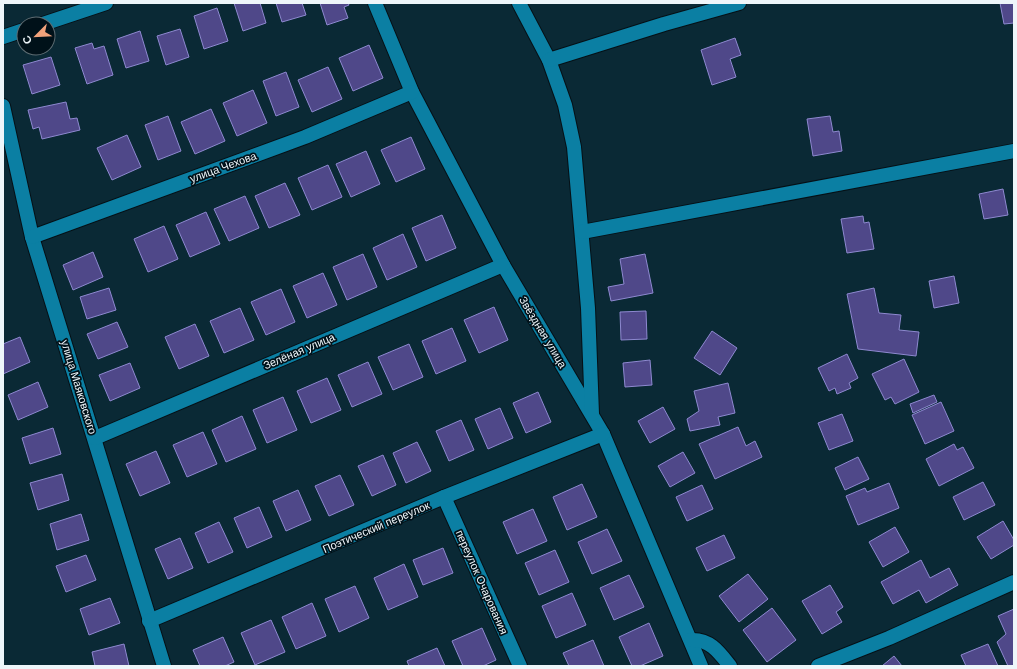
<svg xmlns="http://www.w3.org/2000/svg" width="1017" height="669" viewBox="0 0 1017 669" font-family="Helvetica,sans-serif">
<rect width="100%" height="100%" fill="#0a2935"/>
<g fill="#4f4889" stroke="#8e89d0">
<path d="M234,3H260L266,23L243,31Z"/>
<path d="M276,3H302L306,15L282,22Z"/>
<path d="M320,3H348L349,5L344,7L348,18L327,25Z"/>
<path d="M1000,3H1014V23L1004,24Z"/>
<path d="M217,8L228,41L204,49L194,16Z"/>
<path d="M180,29L189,57L166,65L157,36Z"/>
<path d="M140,31L149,61L126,68L117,39Z"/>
<path d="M735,38L741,55L730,59L736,77L712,85L701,50Z"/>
<path d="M92,43L94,49L104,46L113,75L87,84L75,48Z"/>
<path d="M369,45L383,78L353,91L339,58Z"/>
<path d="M51,57L60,85L32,94L23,65Z"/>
<path d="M328,67L342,99L312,112L298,80Z"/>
<path d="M286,72L299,107L276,116L263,81Z"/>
<path d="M253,90L267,123L237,136L223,103Z"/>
<path d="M66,102L70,119L77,118L80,130L42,139L39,127L33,129L28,110Z"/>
<path d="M211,109L225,141L195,154L181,122Z"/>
<path d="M168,116L181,151L158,160L145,125Z"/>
<path d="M830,116L833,132L839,131L842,151L813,156L807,119Z"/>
<path d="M127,135L141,167L112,180L97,148Z"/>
<path d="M411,137L425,169L396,182L381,150Z"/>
<path d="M366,151L380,184L351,197L336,164Z"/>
<path d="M328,165L342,197L312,210L298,178Z"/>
<path d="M285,183L300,215L269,228L255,196Z"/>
<path d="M1003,189L1008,215L984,219L979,194Z"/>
<path d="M245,196L259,228L229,241L214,209Z"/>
<path d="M206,212L220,244L190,257L176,225Z"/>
<path d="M442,215L456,248L426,261L412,228Z"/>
<path d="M863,216L864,223L869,222L874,249L847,253L841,219Z"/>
<path d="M164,226L178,259L148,272L134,239Z"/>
<path d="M403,234L417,267L387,280L373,248Z"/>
<path d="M93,252L103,277L73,290L63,265Z"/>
<path d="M363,254L377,287L347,300L333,267Z"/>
<path d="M645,254L653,293L611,301L608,287L624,284L620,259Z"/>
<path d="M323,273L337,305L307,318L293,286Z"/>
<path d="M954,276L959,303L934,308L929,281Z"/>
<path d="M109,288L116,310L87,319L80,297Z"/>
<path d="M874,288L879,313L901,315L899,330L919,332L916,356L858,349L847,294Z"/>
<path d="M281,289L295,322L266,335L251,302Z"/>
<path d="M494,307L508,340L479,353L464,320Z"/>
<path d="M240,308L254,340L224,353L210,321Z"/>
<path d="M646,311L647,339L621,340L620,312Z"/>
<path d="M117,322L128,347L98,359L87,334Z"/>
<path d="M195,324L209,356L179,369L165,337Z"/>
<path d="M452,328L466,361L436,374L422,341Z"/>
<path d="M712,331L737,348L720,375L694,358Z"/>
<path d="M20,337L30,362L3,374V344Z"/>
<path d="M409,344L423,377L393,390L378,357Z"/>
<path d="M847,354L858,378L849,383L851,388L837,394L835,388L829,391L818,368Z"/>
<path d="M904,359L919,392L895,404L891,397L885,400L872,374Z"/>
<path d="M650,360L652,385L625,387L623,363Z"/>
<path d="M368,362L382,394L352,407L338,375Z"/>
<path d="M130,363L140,388L110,401L99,375Z"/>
<path d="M327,378L341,410L311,423L297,391Z"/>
<path d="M38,382L48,407L18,420L8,395Z"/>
<path d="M728,383L735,413L718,417L720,425L690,431L687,419L699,411L694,391Z"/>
<path d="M538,392L551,422L526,433L513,403Z"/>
<path d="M934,395L937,402L913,413L910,404Z"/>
<path d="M283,397L297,430L267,443L253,410Z"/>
<path d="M941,402L954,431L925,444L912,415Z"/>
<path d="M663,407L675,429L650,443L638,421Z"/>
<path d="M500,408L513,438L488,449L475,419Z"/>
<path d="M842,414L853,441L829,450L818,423Z"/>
<path d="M242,416L256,449L226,462L212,430Z"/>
<path d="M461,420L474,450L449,461L436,431Z"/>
<path d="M738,427L746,446L755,441L762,457L715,479L699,444Z"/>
<path d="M53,428L61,454L30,464L22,438Z"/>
<path d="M203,432L217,464L187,477L173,445Z"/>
<path d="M417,442L431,471L406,483L393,453Z"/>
<path d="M954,444L957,450L963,447L974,468L939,486L926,459Z"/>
<path d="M156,451L170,483L140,496L126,464Z"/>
<path d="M683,452L695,473L670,487L658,466Z"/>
<path d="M383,455L396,485L372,496L358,466Z"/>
<path d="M858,457L869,479L845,490L835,468Z"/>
<path d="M62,474L69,500L38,510L30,483Z"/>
<path d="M340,475L354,505L329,516L315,486Z"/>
<path d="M983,482L995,505L964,520L953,497Z"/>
<path d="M889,483L899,508L858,525L846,496L865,488L867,492Z"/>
<path d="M582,484L597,517L567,530L553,497Z"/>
<path d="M702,485L713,509L687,521L676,497Z"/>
<path d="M298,490L311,520L286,531L273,501Z"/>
<path d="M259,507L272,537L247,548L234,518Z"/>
<path d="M533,509L547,541L517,554L503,522Z"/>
<path d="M81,514L89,540L57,550L50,524Z"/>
<path d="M1003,521L1014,540V545L991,559L977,537Z"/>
<path d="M219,522L233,552L208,563L195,533Z"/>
<path d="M895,527L909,552L883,567L869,542Z"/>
<path d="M607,529L622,561L592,574L578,542Z"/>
<path d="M724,535L735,558L707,571L696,548Z"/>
<path d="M180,538L193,568L168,579L155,549Z"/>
<path d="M443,548L453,573L423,585L413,560Z"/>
<path d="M555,550L569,582L539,595L525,563Z"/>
<path d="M86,555L96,580L66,592L56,566Z"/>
<path d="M921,560L930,578L949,568L958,585L926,603L919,590L893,604L881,582Z"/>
<path d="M404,564L418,597L388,610L374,578Z"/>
<path d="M748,574L768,599L739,622L719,596Z"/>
<path d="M629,575L644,607L614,620L600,588Z"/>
<path d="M830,585L843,607L836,612L842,622L822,634L802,601Z"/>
<path d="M355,586L369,618L339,632L325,599Z"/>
<path d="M572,593L586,625L556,638L542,606Z"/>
<path d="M110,598L120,623L89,635L80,609Z"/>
<path d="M312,603L326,636L296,649L282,617Z"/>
<path d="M772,608L796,640L767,662L743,630Z"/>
<path d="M1014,609V666H1008L997,642L1006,634L998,616Z"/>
<path d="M271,620L285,652L255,665L241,633Z"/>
<path d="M649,623L663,656L640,666H632L619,637Z"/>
<path d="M482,628L496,660L483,666H463L452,641Z"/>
<path d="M223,637L234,662L225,666H200L193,650Z"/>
<path d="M593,640L604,666H569L563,653Z"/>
<path d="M124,644L129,666H95L92,652Z"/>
<path d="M988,644L998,666H966L961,655Z"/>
<path d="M437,648L445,666H409L407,661Z"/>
<path d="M894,656L902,666H882Z"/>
</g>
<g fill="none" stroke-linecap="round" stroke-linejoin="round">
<defs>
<g id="minor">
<path d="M375,3L412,92L503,265L603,434L701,666"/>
<path d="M519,3L549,60L565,105L574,147L588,308L592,414"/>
<path d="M43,24L106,3"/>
<path d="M3,37L24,30"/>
<path d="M549,60L664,24L739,3"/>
<path d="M3,106L32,237L164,666"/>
<path d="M582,232L1014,151"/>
<path d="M32,237L305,137L412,92"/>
<path d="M95,438L503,265"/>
<path d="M444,497L520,666"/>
<path d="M149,621L444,497L603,434"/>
<path d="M691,640C710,639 719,652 730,666"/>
<path d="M818,666L889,638L1014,582"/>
</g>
</defs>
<use href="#minor" stroke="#051016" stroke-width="16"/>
<use href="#minor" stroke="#0b7fa3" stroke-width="14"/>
</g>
<g text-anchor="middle" stroke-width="3.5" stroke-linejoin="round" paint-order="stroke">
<g font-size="11" fill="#eef6fa" stroke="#001119">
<text transform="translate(223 167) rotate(-20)" y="4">улица Чехова</text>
<text transform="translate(543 332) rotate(59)" y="4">Звёздная улица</text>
<text transform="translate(299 351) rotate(-23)" y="4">Зелёная улица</text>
<text transform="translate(79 387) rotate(73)" y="4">улица Маяковского</text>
<text transform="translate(376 527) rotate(-23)" y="4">Поэтический переулок</text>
<text transform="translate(482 582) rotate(66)" y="4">переулок Очарования</text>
</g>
</g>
<rect width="1017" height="669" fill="none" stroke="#eef6fa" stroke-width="8"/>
<g transform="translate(36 36) rotate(246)"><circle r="19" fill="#001119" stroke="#5f6d73"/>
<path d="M0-3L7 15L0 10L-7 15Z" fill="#f1a27b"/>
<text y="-6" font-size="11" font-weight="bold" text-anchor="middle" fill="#eef6fa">С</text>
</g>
</svg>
